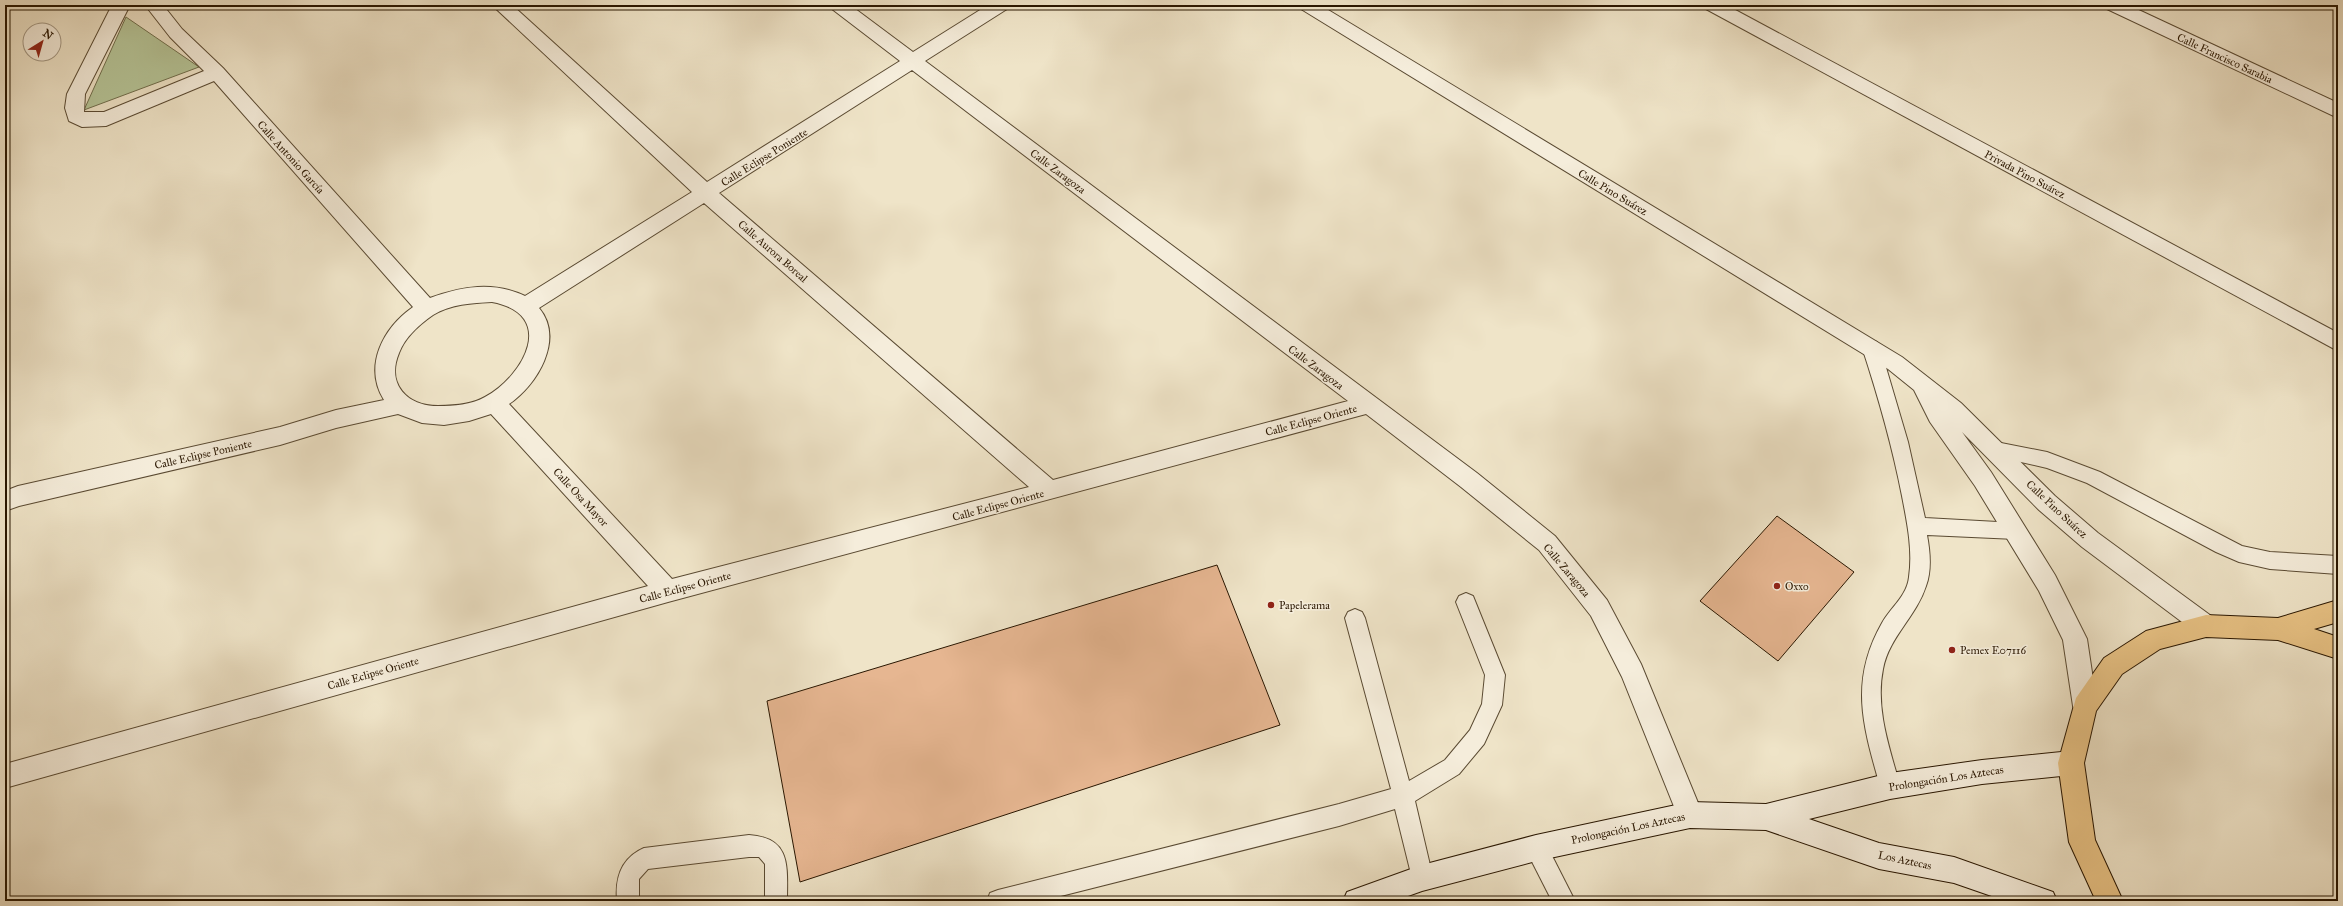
<svg xmlns="http://www.w3.org/2000/svg" width="2343" height="906" viewBox="0 0 2343 906" font-family="'IM FELL Great Primer',serif">
<rect width="100%" height="100%" fill="#efe4c8"/>
<filter id="stains"><feTurbulence type="fractalNoise" baseFrequency=".005" numOctaves="4"/><feColorMatrix values="0 0 0 0 .2 0 0 0 0 .09 0 0 0 0 .02 0 0 0 .5 -.17"/></filter>
<radialGradient id="worn" r=".72"><stop offset=".6" stop-color="#630" stop-opacity="0"/><stop offset="1" stop-color="#630" stop-opacity=".3"/></radialGradient>
<path fill="#b6c598" stroke="#706e4c" d="M126,17L199,67L84,110Z"/>
<g fill="#e6b691" stroke="#291600">
<path d="M1777,516L1854,572L1778,661L1700,601Z"/>
<path d="M1217,565L1280,725L800,882L767,701Z"/>
</g>
<g fill="none" stroke-linecap="round" stroke-linejoin="round">
<defs>
<g id="lane">
<path d="M1871,340L1877,342L1880,347L1908,442L1925,518L2016,523L2023,525L2025,531L2023,537L2016,539L1927,535C1930,551 1932,570 1926,586C1916,617 1889,637 1883,669C1875,709 1890,749 1900,786L1897,793L1890,796L1883,793L1880,786C1863,726 1849,681 1882,623C1891,607 1907,596 1909,577C1913,550 1907,522 1902,496C1892,445 1878,396 1862,347L1865,342Z"/>
<path d="M1996,442L2047,452L2100,472L2242,546L2270,552L2338,556V574L2270,569L2239,562L2216,552L2087,483L2047,468L1990,455L1987,450L1990,445Z"/>
<path d="M1466,593L1473,596L1505,675L1502,705L1484,744L1459,774L1415,801L1433,878L1430,886L1422,889L1414,886L1395,809L1339,826L1041,901H987L990,893L998,890L1339,804L1391,789L1345,618L1348,612L1355,609L1362,612L1365,618L1409,781L1445,760L1470,730L1482,704L1485,675L1456,602L1459,596Z"/>
<path d="M749,835C792,838 787,867 787,901H765V864L759,857H749L648,869L639,879V901H617C615,878 621,858 644,848Z"/>
<path d="M1536,837L1544,840L1575,901H1552L1525,848L1528,840Z"/>
</g>
<g id="street">
<path d="M112,5H130L85,94L84,112H104L204,71L170,37L145,5H163L182,29L223,68L430,298C462,286 494,281 525,296L692,192L492,5H512L707,182L900,61L832,9L829,5H850L913,52L988,5H1010L1007,9L925,61L1477,473L1555,536L1607,600L1641,664L1703,815L1699,824L1690,828L1681,824L1622,677L1591,616L1539,550L1461,487L1366,414L668,602L5,788V764L648,586L491,414L469,421L444,425L422,423L398,414L336,428L280,445L19,506L5,511V491L18,486L280,427L336,410L384,400C363,366 383,328 413,307L214,81L106,126L82,127L69,121L65,108L67,94ZM912,70L1348,401L1053,480L719,193ZM704,203L1029,487L672,579L509,404C537,385 565,339 539,308ZM492,302C557,314 525,375 485,397C471,405 454,406 438,406C407,406 386,384 399,353C405,337 420,324 433,315C451,304 472,303 492,302Z"/>
<path d="M1298,5H1320L1902,357L1961,403L2055,496L2098,533L2214,618L2218,626L2214,634L2206,637L2198,634L2082,547L2039,510L1962,432L1991,472L2055,575L2087,639L2097,706L2094,714L2085,718L2076,714L2073,706L2063,640L2039,591L1975,486L1930,422L1914,390L1888,369L1301,9Z"/>
<path d="M1703,5H1726L2338,333V351L1706,9Z"/>
<path d="M2104,5H2128L2338,103V118L2107,9Z"/>
</g>
<path id="secondary" d="M2071,751L2080,754L2084,763L2080,772L2071,775L1982,784L1890,799L1809,819L1879,843L1954,857L2053,892L2057,901H2006L1954,883L1879,869L1766,830L1690,828L1536,861L1422,891L1394,901H1343L1347,892L1422,865L1536,835L1690,802L1766,804L1890,773L1982,760Z"/>
<path id="primary" d="M2338,600V622L2314,629L2338,637V659L2278,640L2206,637L2160,649L2122,674L2096,711L2084,763L2095,840L2123,901H2096L2069,842L2058,763L2076,698L2104,658L2146,631L2206,615L2278,618Z"/>
</defs>
<use href="#lane" stroke="#5a4a32" stroke-width="2"/>
<use href="#street" stroke="#5a4a32" stroke-width="2"/>
<use href="#secondary" stroke="#291600" stroke-width="2"/>
<use href="#primary" stroke="#291600" stroke-width="2"/>
<use href="#lane" fill="#f5eddb" fill-rule="evenodd"/>
<use href="#street" fill="#f5eddb" fill-rule="evenodd"/>
<use href="#secondary" fill="#f5eddb" fill-rule="evenodd"/>
<use href="#primary" fill="#e8c284" fill-rule="evenodd"/>
</g>
<g fill="#8f2418" stroke="#f5eddb" stroke-width="1.5">
<circle cx="1777" cy="586" r="4"/>
<circle cx="1271" cy="605" r="4"/>
<circle cx="1952" cy="650" r="4"/>
</g>
<g text-anchor="middle" stroke-width="3" stroke-linejoin="round" paint-order="stroke">
<g font-size="11" fill="#291600" stroke="#f5eddb">
<text transform="translate(2225 58) rotate(25)" y="4">Calle Francisco Sarabia</text>
<text transform="translate(291 157) rotate(48)" y="4">Calle Antonio García</text>
<text transform="translate(764 157) rotate(-32)" y="4">Calle Eclipse Poniente</text>
<text transform="translate(1058 171) rotate(37)" y="4">Calle Zaragoza</text>
<text transform="translate(2025 174) rotate(28)" y="4">Privada Pino Suárez</text>
<text transform="translate(1613 192) rotate(31)" y="4">Calle Pino Suárez</text>
<text transform="translate(773 251) rotate(41)" y="4">Calle Aurora Boreal</text>
<text transform="translate(1316 367) rotate(37)" y="4">Calle Zaragoza</text>
<text transform="translate(1311 420) rotate(-15)" y="4">Calle Eclipse Oriente</text>
<text transform="translate(203 454) rotate(-13)" y="4">Calle Eclipse Poniente</text>
<text transform="translate(581 497) rotate(47)" y="4">Calle Osa Mayor</text>
<text transform="translate(998 505) rotate(-15)" y="4">Calle Eclipse Oriente</text>
<text transform="translate(2057 509) rotate(43)" y="4">Calle Pino Suárez</text>
<text transform="translate(1567 570) rotate(50)" y="4">Calle Zaragoza</text>
<text transform="translate(685 587) rotate(-15)" y="4">Calle Eclipse Oriente</text>
<text transform="translate(373 673) rotate(-16)" y="4">Calle Eclipse Oriente</text>
<text transform="translate(1946 778) rotate(-9)" y="4">Prolongación Los Aztecas</text>
<text transform="translate(1628 828) rotate(-12)" y="4">Prolongación Los Aztecas</text>
<text transform="translate(1905 860) rotate(12)" y="4">Los Aztecas</text>
</g>
<g font-size="11" fill="#291600" stroke="#f5eddb" text-anchor="start">
<text x="1785" y="590">Oxxo</text>
<text x="1279" y="609">Papelerama</text>
<text x="1960" y="654">Pemex E07116</text>
</g>
</g>
<rect width="2343" height="906" fill="none" stroke="#efe4c8" stroke-width="20"/>
<rect x="6" y="6" width="2331" height="894" fill="none" stroke="#291600" stroke-width="2"/>
<rect x="10" y="10" width="2323" height="886" fill="none" stroke="#291600"/>
<g transform="translate(42 42) rotate(37)"><circle r="19" fill="#f5eddb" stroke="#a39783"/>
<path d="M0-3L7 15L0 10L-7 15Z" fill="#8f2418"/>
<text y="-6" font-size="11" font-weight="bold" text-anchor="middle" fill="#291600">N</text>
</g>
<rect width="100%" height="100%" filter="url(#stains)"/>
<rect width="100%" height="100%" fill="url(#worn)"/>
</svg>
